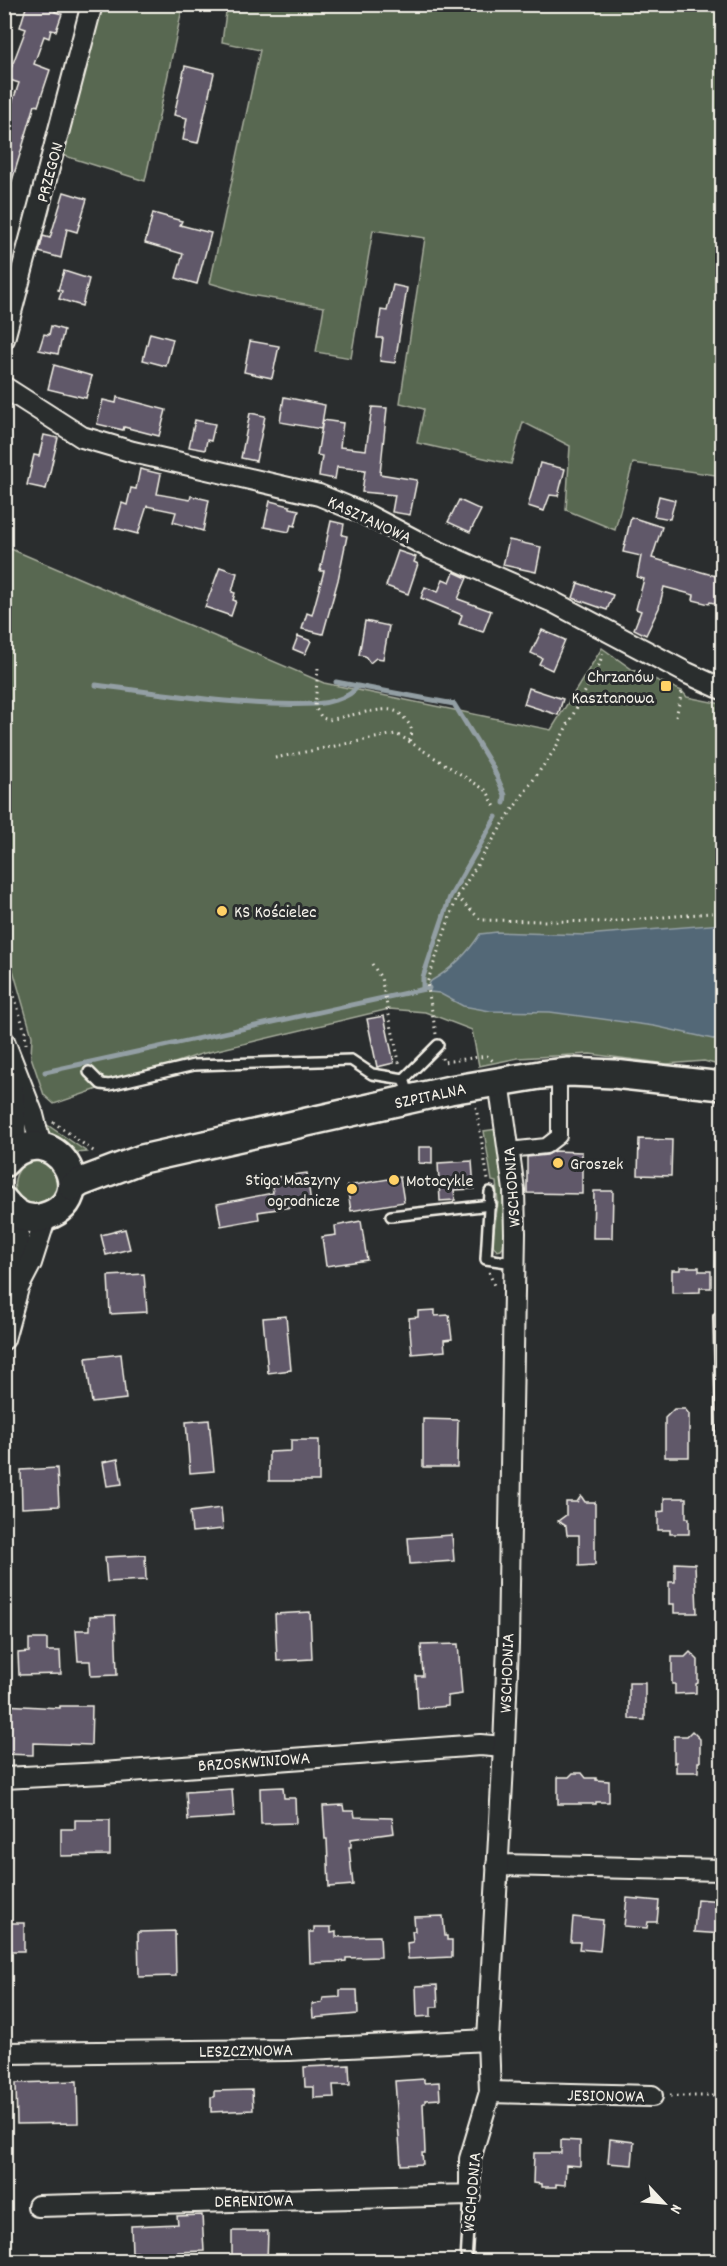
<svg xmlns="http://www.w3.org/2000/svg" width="727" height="2266" viewBox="0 0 727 2266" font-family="Dekko,sans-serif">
<rect width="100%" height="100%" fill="#2a2d2e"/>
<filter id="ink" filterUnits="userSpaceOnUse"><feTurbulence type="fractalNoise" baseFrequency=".0167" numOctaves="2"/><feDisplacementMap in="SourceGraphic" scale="12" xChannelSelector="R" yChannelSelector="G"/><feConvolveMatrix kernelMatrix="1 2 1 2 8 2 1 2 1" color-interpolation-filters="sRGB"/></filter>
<g filter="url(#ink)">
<g fill="#596851" stroke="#a6ac9c" stroke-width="1.5">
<path d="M99,5H183L145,181L59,154Z"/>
<path d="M227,5H722V476L633,463L615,530L566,510L570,446L523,422L511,464L417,443L424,409L400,403L425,238L373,230L351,358L316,352L324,307L250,295L210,283L260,50L222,42Z"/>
<path d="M4,546L324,683L551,730L602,648L633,670L682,691L687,697L722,704V1066L704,1061L667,1064L590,1054L518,1058L479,1066L472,1030L425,1012L389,1009L201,1054L54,1104L44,1095L31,1057L32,1036L5,942Z"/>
<path d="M43,1122L87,1152C67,1155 50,1140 43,1122Z"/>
<path d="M497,1129C500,1153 515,1233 501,1250L497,1251L492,1244L498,1203L496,1182L492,1181L484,1131Z"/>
<path d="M38,1158L53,1164L61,1185L48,1204C44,1204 38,1206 33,1206C7,1203 8,1164 38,1158Z"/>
</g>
<path fill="#536877" stroke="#939fa4" stroke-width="1.5" d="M722,924V1041L654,1026L550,1012L490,1011L463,1006L439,993L430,992L429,984L431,981C450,970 468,953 480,934L497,932L585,935Z"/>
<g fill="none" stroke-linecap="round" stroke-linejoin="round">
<g stroke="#939fa4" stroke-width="5">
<path d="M336,682L454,704L492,766L505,795L504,803"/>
<path d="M96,685C167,694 244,707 315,704C328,703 350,698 357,687"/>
<path d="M423,989V977L450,897L496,817"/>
<path d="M45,1072L429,988"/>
</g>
</g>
<g fill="#615969" stroke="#f4f1e8" stroke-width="1.5">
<path d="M27,4H57L55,12L62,14L56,31L51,30L49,38L44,36L34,64L50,70L38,106L35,105L8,194L4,193V111L9,112L19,83L7,79L26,29L20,27Z"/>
<path d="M185,66L214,73L198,143L183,140L187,118L174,115Z"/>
<path d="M64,192L87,199L77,232L67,229L61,258L39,252L43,236L50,238Z"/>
<path d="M153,213L182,221L180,225L211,233L197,284L176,278L183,254L145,243Z"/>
<path d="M64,271L89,279L82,306L59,299L62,291L58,290Z"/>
<path d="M393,285L407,288L395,363L380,361L383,338H377L381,310L387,311Z"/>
<path d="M51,326L64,330L58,354L39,350L44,334L49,335Z"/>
<path d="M150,333L173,339L166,366L143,360Z"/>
<path d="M250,341L279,346L272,378L244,372Z"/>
<path d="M54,365L92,376L86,398L48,389Z"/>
<path d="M117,397L166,410L159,436L124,427L123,430L97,424L103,400L116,403Z"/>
<path d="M284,397L325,405L321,429L280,422Z"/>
<path d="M372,407L387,408L380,474L417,480L410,515L392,512L395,495L362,492L365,470L337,467L335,479L319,476L322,456L317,455L323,420L343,423L340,447L366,450Z"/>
<path d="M250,413L265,416L256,461L241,458Z"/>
<path d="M195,420L215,424L211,441L207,440L205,450L189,447Z"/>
<path d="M44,435L58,438L46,489L27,485L34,455L39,456Z"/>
<path d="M540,463L565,469L558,496L550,495L544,511L528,506Z"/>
<path d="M140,469L161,474L157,494L190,500L191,496L209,500L203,531L173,522L176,512L147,506L138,534L115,528L122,503L127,505L131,488L136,489Z"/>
<path d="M659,496L675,500L670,519L654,516Z"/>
<path d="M459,500L481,510L470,532L448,522Z"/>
<path d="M270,501L290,506V508L299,510L295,526L291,525L289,532L264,527Z"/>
<path d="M631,517L662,527L652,558L723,578V605L710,602L709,604L693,600L694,595L664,587L659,608L646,635L634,629L641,611L636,609L644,579L637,577L641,556L623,552Z"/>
<path d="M331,521L344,524L342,535L347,536L338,580L323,634L302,629L307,613L312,615L324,571H320Z"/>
<path d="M509,540L541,547L536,572L503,565Z"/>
<path d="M398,551L416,557L414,562L418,564L408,594L386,586Z"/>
<path d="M220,567L237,573L232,592L235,593L233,600L236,601L231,616L205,607Z"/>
<path d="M454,572L467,578L458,599L491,611L483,632L459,624L462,615L421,598L425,587L438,592L443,579L450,582Z"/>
<path d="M578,583L613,595L607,610L573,598Z"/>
<path d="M365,621L389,626L383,659L376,658L370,663L365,656L359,655Z"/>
<path d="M542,630L565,640L552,670L539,664L542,658L531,653Z"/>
<path d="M298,636L311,641L305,654L293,649Z"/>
<path d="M529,688L563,699L558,715L524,704Z"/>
<path d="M384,1016L394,1063L377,1067L367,1019Z"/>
<path d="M639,1139L672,1140L671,1176L638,1175Z"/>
<path d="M419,1147H432V1164L419,1163Z"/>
<path d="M554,1151L582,1152V1194L527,1193V1157L547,1155Z"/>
<path d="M472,1161L474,1189L454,1190L455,1200L440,1201L438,1163Z"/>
<path d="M307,1173L311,1204L258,1212L259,1219L221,1226L217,1204L273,1193L271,1178Z"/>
<path d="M400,1177L404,1202L351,1211L347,1186Z"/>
<path d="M594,1191H613L612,1238H593Z"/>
<path d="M361,1221L367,1260L326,1266L322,1237L336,1235L335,1226Z"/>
<path d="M125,1229L130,1249L106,1255L101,1235Z"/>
<path d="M680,1267H699V1271H711V1288H700V1292L672,1293V1270H680Z"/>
<path d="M144,1274L147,1312L110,1314L108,1276Z"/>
<path d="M435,1310V1316L449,1315L452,1339L444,1340L445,1351L412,1354L409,1318L418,1317V1311Z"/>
<path d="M286,1316L291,1370L268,1373L263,1318Z"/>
<path d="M121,1354L126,1399L92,1403L86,1358Z"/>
<path d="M674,1409H685L689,1414V1457H665V1418Z"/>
<path d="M423,1419L458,1420L457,1467H423Z"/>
<path d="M209,1420L214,1471L190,1473L186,1422Z"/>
<path d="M291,1440H319V1481H269V1452L291,1451Z"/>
<path d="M118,1459L122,1484L107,1486L103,1462Z"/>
<path d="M57,1468L59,1506L22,1508L21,1470Z"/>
<path d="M581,1496L585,1502H595V1565L579,1566V1535H567L566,1526L558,1521L566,1515V1502H577Z"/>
<path d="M664,1498H686V1518H689V1534H670V1530H658V1512L664,1511Z"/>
<path d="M221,1508L223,1529L192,1532L190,1512Z"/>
<path d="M452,1535L454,1561L410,1564L408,1538Z"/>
<path d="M145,1555L146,1580L107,1582L105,1557Z"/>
<path d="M675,1563L695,1564L697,1613H674V1604H669V1582H675Z"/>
<path d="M310,1612L312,1659L277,1661L275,1614Z"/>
<path d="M115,1615L117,1675L91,1676L90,1661H78L76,1630H90V1616Z"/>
<path d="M29,1639H47V1651H60L61,1674L19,1675L18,1653L29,1652Z"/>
<path d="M458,1644L462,1694L448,1696V1706L418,1709L416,1676H423L421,1645Z"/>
<path d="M690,1652L698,1660V1683L696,1684V1693L675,1694V1684H672V1657H685Z"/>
<path d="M629,1683H645V1720L629,1719Z"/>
<path d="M4,1705L60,1708V1706H92L91,1745L33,1743V1755L4,1754Z"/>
<path d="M692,1731L700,1739V1762H698V1772H676V1762L674,1763V1736H687Z"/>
<path d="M573,1773H582L586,1778H596V1780L609,1781V1802H596V1804H558V1777H569Z"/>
<path d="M283,1787L284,1798H295L296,1823L261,1824L260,1788Z"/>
<path d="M232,1789L234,1817L188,1820L186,1792Z"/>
<path d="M343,1805L344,1811H354L355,1817L392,1818L394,1833L351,1839V1847H349L353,1885L329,1887L327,1839H325L323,1806Z"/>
<path d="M75,1820H110V1855L61,1856V1829H75Z"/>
<path d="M627,1898L659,1901L657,1922H648L647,1928L624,1926Z"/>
<path d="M697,1899L723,1901V1934L694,1932Z"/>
<path d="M443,1916L445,1936H447V1940H452V1957L408,1959L407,1943L413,1942L412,1931H415L414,1917Z"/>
<path d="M573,1917L603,1920L600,1951L579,1949L580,1942H571Z"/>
<rect x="4" y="1923" width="20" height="28"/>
<path d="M314,1927H331V1933L336,1932V1937L380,1936L381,1957L346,1958V1961L337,1962L310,1963L309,1932H314Z"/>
<path d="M175,1931L176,1976L139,1977L138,1932Z"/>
<path d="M437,1985L438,2007H431V2016L417,2017L416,1986Z"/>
<path d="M340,1990H357L358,2014L313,2018L312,2004L322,2003L323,1998L340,1997Z"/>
<path d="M349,2065L350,2085H333L334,2097L314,2098V2087H305L304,2067Z"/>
<path d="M424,2079V2083L439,2082L440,2099L425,2100V2103H423L425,2153H422L423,2164L401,2165L395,2081Z"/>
<path d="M77,2081L78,2123L17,2124L16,2083Z"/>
<path d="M252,2090L253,2110L211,2112V2097H214V2091Z"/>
<path d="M610,2139L634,2142L632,2165L608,2163Z"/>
<path d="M561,2140L580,2141V2166L566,2165L565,2185L556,2184V2187H542V2184L533,2183L534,2153H561Z"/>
<path d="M202,2215L204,2251L178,2252V2262H152V2252H132L131,2226L178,2224L177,2216Z"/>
<path d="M232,2231H268L267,2262H232Z"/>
</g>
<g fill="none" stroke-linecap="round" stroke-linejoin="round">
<defs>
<g id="service">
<path d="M89,1072L101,1084L109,1085L194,1065L351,1060L372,1074L404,1079L410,1097"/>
<path d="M404,1079L438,1045"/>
<path d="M490,1192L486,1259L514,1263"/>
<path d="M391,1216L491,1205"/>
<path d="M719,1317L722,1441"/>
<path d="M466,2262L470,2195"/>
</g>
<path id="pedestrian" d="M509,1150L546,1146L559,1136V1086"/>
<g id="minor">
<path d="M4,339L92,4"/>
<path d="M4,387L82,437L133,452L319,495L365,514L430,548L551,601L687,673L722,689"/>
<path d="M4,1041L33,1115L41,1147"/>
<path d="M12,1080L15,1119L16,1152"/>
<path d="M17,1214C22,1239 14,1261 18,1286"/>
<path d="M4,1339L18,1288L31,1263L46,1216"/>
<path d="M4,1778L103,1773L480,1745L504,1747"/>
<path d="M497,1865L722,1870"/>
<path d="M4,2053L289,2050L488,2040"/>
<path d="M490,2092L652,2096"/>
<path d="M38,2206L470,2195V2159L490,2092L488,2040L504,1747L508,1644L515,1233L514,1190L499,1081"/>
</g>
<g id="secondary">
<path d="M4,1163C51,1109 109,1201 40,1218C25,1221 13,1213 4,1201"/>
<path d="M73,1187L81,1182L142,1159L450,1090L540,1075L569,1072L614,1074L722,1086"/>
</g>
</defs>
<use href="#service" stroke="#f4f1e8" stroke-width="14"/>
<use href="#pedestrian" stroke="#f4f1e8" stroke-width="18"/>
<use href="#minor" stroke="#f4f1e8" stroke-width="24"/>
<use href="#secondary" stroke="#f4f1e8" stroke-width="32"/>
<g stroke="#f4f1e8" stroke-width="3" stroke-dasharray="1.5 4.5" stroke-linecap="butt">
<path d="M318,668L315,707L322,718L329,720C343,717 385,706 395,711C401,713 405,719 409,724C413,730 412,735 409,742"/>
<path d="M676,717L682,691"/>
<path d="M275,758L395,734L402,737L487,791L496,809"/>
<path d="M457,897L481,920L607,922L722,912"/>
<path d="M4,962L25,1032L26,1044"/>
<path d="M372,964L381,978L400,1066"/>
<path d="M436,1034L427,983L457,897L508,816L555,749L599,665L604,650"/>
<path d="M442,1058L443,1062L487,1056L493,1061"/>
<path d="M476,1107L488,1180"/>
<path d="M53,1122L96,1153"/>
<path d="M489,1272L495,1288"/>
<path d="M670,2096H722"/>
</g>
<use href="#service" stroke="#2a2d2e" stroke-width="9"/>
<use href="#pedestrian" stroke="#2a2d2e" stroke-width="14"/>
<use href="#minor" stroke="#2a2d2e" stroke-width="20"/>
<use href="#secondary" stroke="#2a2d2e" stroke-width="27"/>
</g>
</g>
<g fill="#ffd166" stroke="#2a2d2e" stroke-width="2">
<rect x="660" y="680" width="12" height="12" rx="3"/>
<circle cx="222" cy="911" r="6"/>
<circle cx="558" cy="1163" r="6"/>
<circle cx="394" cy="1180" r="6"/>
<circle cx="352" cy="1189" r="6"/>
</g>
<g text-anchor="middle" stroke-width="6" stroke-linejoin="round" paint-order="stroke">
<g font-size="18" fill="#f4f1e8" stroke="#2a2d2e">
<text transform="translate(49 172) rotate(-75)" y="6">PRZEGON</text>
<text transform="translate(370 519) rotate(25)" y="6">KASZTANOWA</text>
<text transform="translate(430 1095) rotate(-12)" y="6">SZPITALNA</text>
<text transform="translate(511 1187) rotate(-94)" y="6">WSCHODNIA</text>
<text transform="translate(506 1673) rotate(-88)" y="6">WSCHODNIA</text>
<text transform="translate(254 1761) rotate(-4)" y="6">BRZOSKWINIOWA</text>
<text transform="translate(246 2050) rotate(-1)" y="6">LESZCZYNOWA</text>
<text transform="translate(606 2095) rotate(1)" y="6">JESIONOWA</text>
<text transform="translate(471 2192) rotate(-85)" y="6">WSCHODNIA</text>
<text transform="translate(254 2200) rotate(-1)" y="6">DERENIOWA</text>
</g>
<g font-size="18" fill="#f4f1e8" stroke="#2a2d2e" text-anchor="start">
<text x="654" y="682" text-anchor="end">Chrzanów<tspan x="654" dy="21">Kasztanowa</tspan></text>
<text x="234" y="917">KS Kościelec</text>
<text x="570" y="1169">Groszek</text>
<text x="340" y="1185" text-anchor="end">Stiga Maszyny<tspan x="340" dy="21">ogrodnicze</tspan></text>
<text x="406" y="1186">Motocykle</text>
</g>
</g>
<rect width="727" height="2266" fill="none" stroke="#2a2d2e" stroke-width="24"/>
<rect x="12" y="12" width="703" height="2242" fill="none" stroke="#f4f1e8" stroke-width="2" filter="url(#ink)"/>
<g transform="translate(664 2203) rotate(116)" stroke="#2a2d2e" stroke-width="4.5" paint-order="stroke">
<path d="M0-4.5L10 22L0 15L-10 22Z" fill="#f4f1e8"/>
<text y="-9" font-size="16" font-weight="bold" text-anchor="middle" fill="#f4f1e8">N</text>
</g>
</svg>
